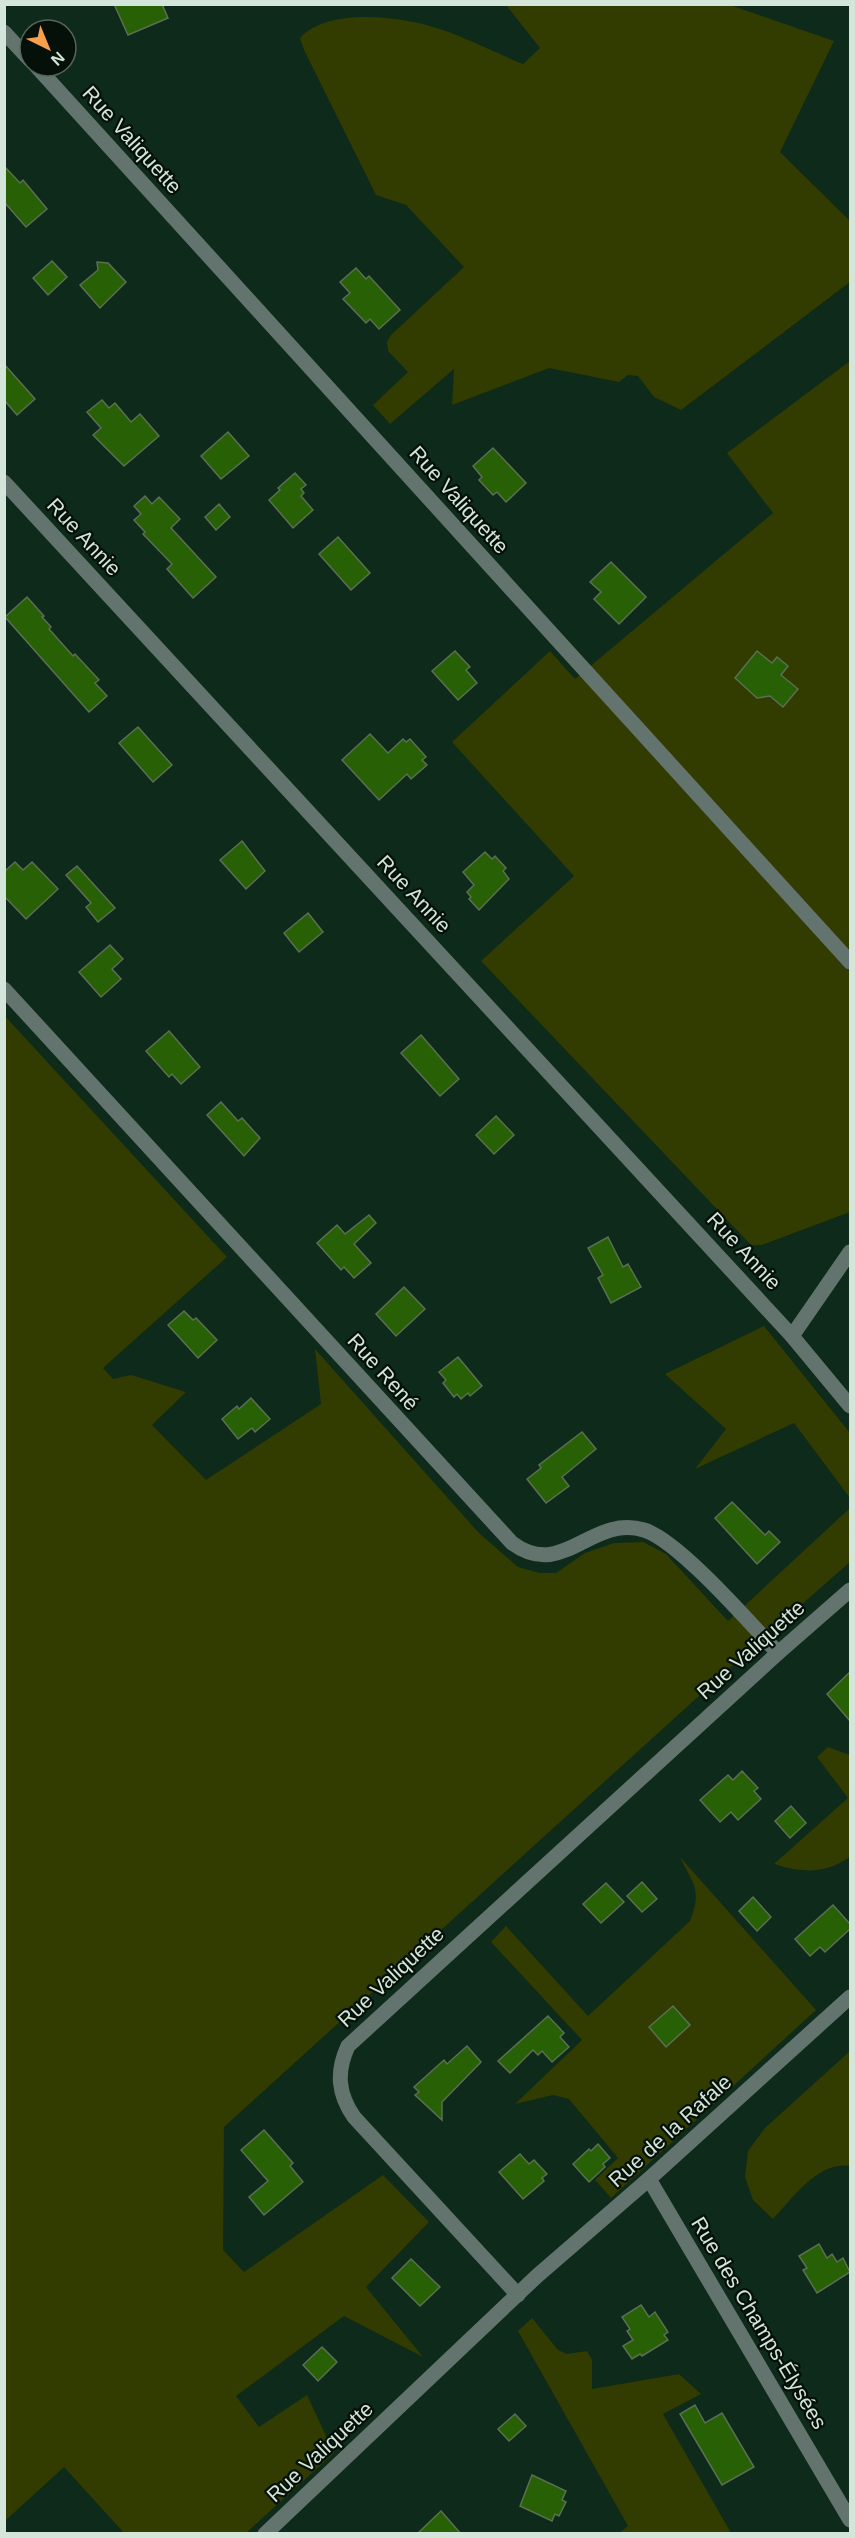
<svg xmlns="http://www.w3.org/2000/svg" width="855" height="2538" viewBox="0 0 855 2538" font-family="Arial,sans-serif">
<rect width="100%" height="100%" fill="#0d2a1a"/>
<g fill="#323b00">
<path d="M727,4L834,41L780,152L850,221V282L681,410L654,397L638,376L628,375L619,382L549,368L452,405L454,369L390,424L373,405L408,372L388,351L387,342L391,335L464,267L406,205L376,195L304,50L300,38C327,8 397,16 433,27C464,36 493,52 523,64L540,48L506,5Z"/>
<path d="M850,361V1212L762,1245H751L481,961L574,876L452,742L550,651L575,679L773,513L727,453Z"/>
<path d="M4,1015L227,1257L103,1368L113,1379L131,1375L186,1392L152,1425L206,1480L321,1404L315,1349L479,1533L518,1567L540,1573H556L585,1553L614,1543L643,1542L666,1554L728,1621L850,1508V1562L743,1656L224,2127L223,2250L244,2272L383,2175L429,2222L366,2287L423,2357L344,2316L236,2396L259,2427L307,2395L334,2453L246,2533H124L64,2467L5,2521Z"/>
<path d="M764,1326L850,1433V1498L794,1423L695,1469L726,1429L665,1374Z"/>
<path d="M828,1747L850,1755V1857C825,1874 802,1873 774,1864L848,1798L817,1757Z"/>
<path d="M680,1857L816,2010L611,2198L595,2180L618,2158L569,2099L553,2095L515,2104L582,2040L491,1942L506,1926L588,2016L690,1921C702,1889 694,1886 680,1857Z"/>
<path d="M850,2051V2166C818,2161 793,2198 773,2219L753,2200L745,2177L748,2151L765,2128Z"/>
<path d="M532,2318L558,2350L567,2354L587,2351L592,2360V2389L679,2374L701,2394L663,2414L731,2533H619L628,2526L518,2331Z"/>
</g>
<g fill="#276005" stroke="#5b6f54" stroke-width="1.5">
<path d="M114,4H162L168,18L128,35Z"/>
<path d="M4,166L20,183L23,180L47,209L26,227L4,202Z"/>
<path d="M52,261L67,277L48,295L33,278Z"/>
<path d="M97,262L108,263L126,282L100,308L80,285L98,270Z"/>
<path d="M356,268L366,279L369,276L400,310L379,329L370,319L366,323L343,299L350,293L340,282Z"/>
<path d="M4,364L35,399L17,415L4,400Z"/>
<path d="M102,400L109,408L115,403L131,422L140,414L159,436L124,466L93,435L101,428L87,412Z"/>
<path d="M228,432L249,456L221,479L201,456Z"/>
<path d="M493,448L526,483L506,502L497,492L493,495L479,480L482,477L473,466Z"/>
<path d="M295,473L306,485L301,489L304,493L301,496L313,510L293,528L269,500L280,490L278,488Z"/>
<path d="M145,496L152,504L159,497L180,519L171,528L216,577L193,598L167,569L172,564L143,534L145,532L134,520L141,514L134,506Z"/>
<path d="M219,504L230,517L216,530L205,517Z"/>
<path d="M338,537L370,573L351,590L319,554Z"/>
<path d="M611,562L646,597L619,624L594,599L601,592L590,582Z"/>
<path d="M27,597L44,616L42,617L51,627L49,629L73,656L75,654L99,680L95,683L107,696L89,712L5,617Z"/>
<path d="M455,651L470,667L466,670L477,683L458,700L432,671Z"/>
<path d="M757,651L772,663L777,657L788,666L781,675L798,689L783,707L770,696L757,698L735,678Z"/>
<path d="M138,727L172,765L153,782L119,743Z"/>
<path d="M370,734L388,753L403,739L406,742L410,739L426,757L422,760L427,765L411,779L407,774L379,800L342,760Z"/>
<path d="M242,841L265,871L246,889L220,860Z"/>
<path d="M485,852L492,859L495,856L506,868L503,871L509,879L479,910L469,899L471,897L467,892L474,885L463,872Z"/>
<path d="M15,862L23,870L32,862L58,889L26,919L4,896V872Z"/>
<path d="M77,866L115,908L98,922L86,907L91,903L66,875Z"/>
<path d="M308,913L323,932L299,952L284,933Z"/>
<path d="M110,945L123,959L112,969L121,979L101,997L79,972Z"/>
<path d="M169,1031L200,1067L181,1084L172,1074L169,1077L146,1051Z"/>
<path d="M421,1035L459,1079L440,1096L401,1053Z"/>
<path d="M221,1102L238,1121L242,1118L260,1138L244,1156L207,1115Z"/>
<path d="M496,1116L514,1135L494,1154L476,1135Z"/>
<path d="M369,1215L376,1223L354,1244L371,1263L354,1278L344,1267L341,1270L317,1243L337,1225L345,1234Z"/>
<path d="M608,1237L623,1267L628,1264L641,1287L611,1303L598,1278L603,1275L588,1248Z"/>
<path d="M404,1287L425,1309L396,1336L376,1314Z"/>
<path d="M184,1311L193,1320L196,1318L217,1340L198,1358L168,1325Z"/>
<path d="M458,1357L482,1386L470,1396L468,1393L461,1399L457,1394L454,1397L443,1383L446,1380L439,1372Z"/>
<path d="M251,1398L270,1419L255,1432L252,1428L238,1439L222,1419L237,1406L239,1409Z"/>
<path d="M582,1432L596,1449L562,1477L569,1486L546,1503L527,1479L541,1468L539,1465Z"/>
<path d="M732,1502L765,1535L769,1531L780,1542L757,1564L715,1518Z"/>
<path d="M850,1672V1721L827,1694Z"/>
<path d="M742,1771L758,1788L754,1791L761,1799L738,1820L731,1812L720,1822L700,1800L728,1775L733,1780Z"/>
<path d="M791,1806L806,1823L790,1838L775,1821Z"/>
<path d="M642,1882L657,1899L642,1912L627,1896Z"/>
<path d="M606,1883L624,1902L601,1923L583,1904Z"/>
<path d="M753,1897L771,1917L757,1931L739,1911Z"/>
<path d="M833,1905L850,1924V1929L825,1952L820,1947L810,1956L795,1939Z"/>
<path d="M673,2006L690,2025L666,2047L649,2027Z"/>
<path d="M548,2016L564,2033L560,2037L569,2047L552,2062L542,2051L538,2055L533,2050L510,2073L498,2061Z"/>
<path d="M467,2046L481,2062L442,2102V2120L415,2095L419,2092L414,2087L444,2060L447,2064Z"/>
<path d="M264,2130L293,2163L290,2166L303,2182L264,2215L249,2197L268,2181L241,2150Z"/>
<path d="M598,2144L610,2158L603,2164L605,2167L589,2182L573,2164L589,2149L591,2151Z"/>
<path d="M520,2154L529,2164L534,2160L547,2174L542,2178L544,2181L523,2199L499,2172Z"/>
<path d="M819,2244L827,2258L832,2254L837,2262L843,2258L850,2272L817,2293L803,2270L807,2268L799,2256Z"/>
<path d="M411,2259L440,2287L420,2306L392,2278Z"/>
<path d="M641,2305L649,2317L655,2312L668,2332L664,2335L668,2340L642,2356L640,2354L632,2359L623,2346L633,2340L627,2331L630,2329L622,2317Z"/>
<path d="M322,2347L337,2362L318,2381L303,2365Z"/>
<path d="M695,2405L705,2423L722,2413L754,2467L722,2485L680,2414Z"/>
<path d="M515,2414L526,2426L509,2441L498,2429Z"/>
<path d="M532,2475L566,2491L562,2500L566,2502L559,2516L555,2514L552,2521L520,2506Z"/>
<path d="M441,2511L461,2534H417Z"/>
</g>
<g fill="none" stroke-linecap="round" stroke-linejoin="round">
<g stroke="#63746f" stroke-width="15">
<path d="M4,32L30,60"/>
<path d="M36,66L850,962"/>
<path d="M4,482L792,1336"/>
<path d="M4,989L512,1543C563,1581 591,1514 644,1530C678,1540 751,1624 778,1653"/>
<path d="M850,1252L792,1336L850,1406"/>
<path d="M649,2179L850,2520"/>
<path d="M518,2295L354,2117C338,2094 336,2072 348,2046L778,1653L850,1590"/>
<path d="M265,2534L537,2276L649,2179L850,1997"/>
</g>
</g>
<g text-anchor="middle" stroke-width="4.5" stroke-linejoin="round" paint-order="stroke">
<g font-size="21" fill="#d4e5da" stroke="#051009">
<text transform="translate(132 140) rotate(48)" y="7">Rue Valiquette</text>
<text transform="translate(459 500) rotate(48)" y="7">Rue Valiquette</text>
<text transform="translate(84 537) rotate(47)" y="7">Rue Annie</text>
<text transform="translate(414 894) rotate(47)" y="7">Rue Annie</text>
<text transform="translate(744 1251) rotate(47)" y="7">Rue Annie</text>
<text transform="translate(383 1372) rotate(48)" y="7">Rue René</text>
<text transform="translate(751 1650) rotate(-42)" y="7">Rue Valiquette</text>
<text transform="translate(391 1977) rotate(-43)" y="7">Rue Valiquette</text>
<text transform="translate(670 2131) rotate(-42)" y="7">Rue de la Rafale</text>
<text transform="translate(759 2323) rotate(59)" y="7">Rue des Champs-Élysées</text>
<text transform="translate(320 2452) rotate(-43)" y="7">Rue Valiquette</text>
</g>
</g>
<rect width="855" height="2538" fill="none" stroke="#d4e5da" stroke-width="12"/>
<g transform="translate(48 48) rotate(137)"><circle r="28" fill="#051009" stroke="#58655d" stroke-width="1.5"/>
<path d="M0-4.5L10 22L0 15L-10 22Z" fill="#f9a04d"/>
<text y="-9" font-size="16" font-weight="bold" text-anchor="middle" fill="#d4e5da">N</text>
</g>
</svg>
